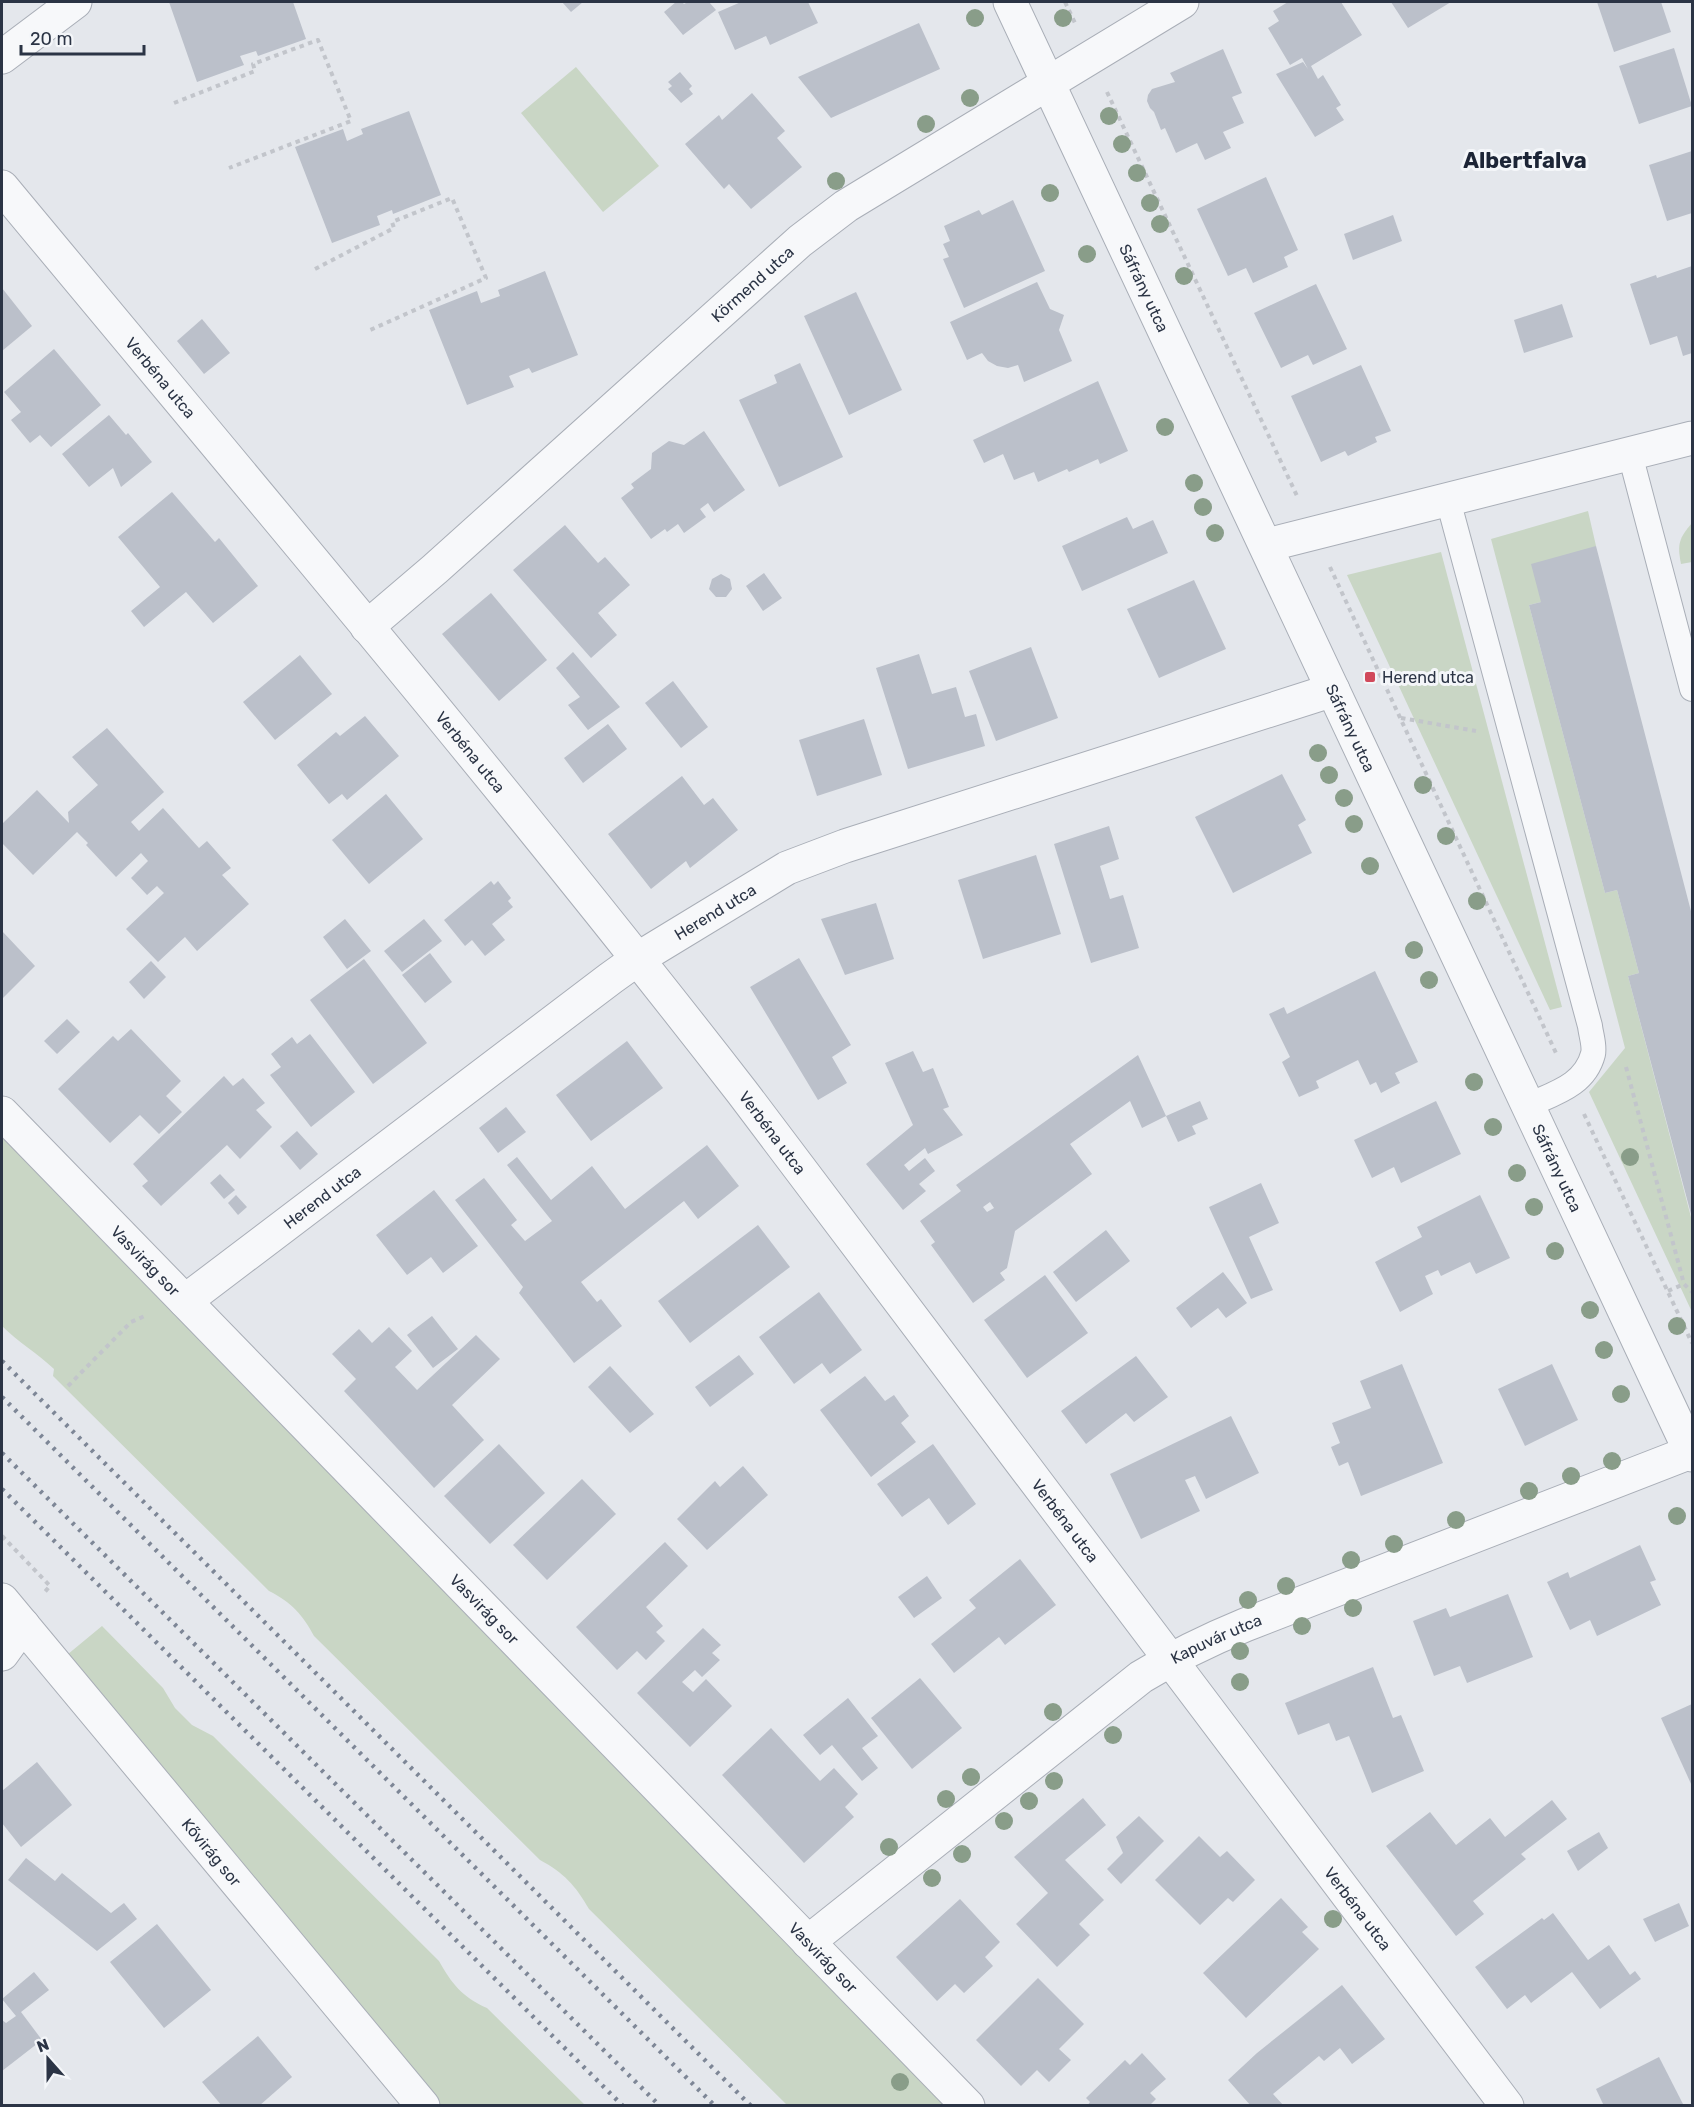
<svg xmlns="http://www.w3.org/2000/svg" width="1694" height="2107" viewBox="0 0 1694 2107" font-family="Rubik,sans-serif">
<rect width="100%" height="100%" fill="#e4e7ec"/>
<g fill="#c9d6c5">
<path d="M576,67L659,166L603,212L521,113Z"/>
<path d="M1588,511L1596,546L1541,602L1529,605L1605,893L1617,890L1639,973L1628,976L1692,1221V1312L1589,1092L1625,1048L1491,539Z"/>
<path d="M1692,523V562L1681,564C1677,544 1679,538 1692,523Z"/>
<path d="M1441,552L1562,1007L1550,1010L1347,575Z"/>
<path d="M2,1113L968,2105H787L589,1909C575,1885 564,1873 540,1860L314,1636C303,1615 291,1602 269,1591L53,1376L54,1369C37,1353 18,1342 2,1326Z"/>
<path d="M102,1626L163,1688L175,1708L192,1725L213,1736L439,1961C452,1984 462,1997 487,2008L585,2105H423L56,1664Z"/>
</g>
<g fill="#bbc0ca" fill-rule="evenodd">
<path d="M169,2H293L306,39L258,56L256,51L240,56L244,65L197,82Z"/>
<path d="M562,2H583L571,12Z"/>
<path d="M676,2H682L684,4L688,2H709L716,10L683,35L664,12Z"/>
<path d="M741,2H808L818,23L770,45L766,36L735,50L718,12Z"/>
<path d="M1288,2H1341L1362,35L1311,66L1318,79L1323,75L1341,105L1336,108L1344,120L1315,137L1276,74L1303,62L1308,69L1302,58L1290,65L1268,28L1279,21L1273,11Z"/>
<path d="M1391,2H1451L1408,28Z"/>
<path d="M1597,2H1661L1671,32L1614,52Z"/>
<path d="M919,23L940,69L831,118L798,77Z"/>
<path d="M1674,48L1692,106L1639,124L1619,66Z"/>
<path d="M1223,49L1242,93L1232,97L1244,123L1223,132L1231,148L1205,160L1197,143L1176,153L1165,128L1161,130L1154,112L1150,108L1147,101L1148,95L1152,89L1175,82L1170,73Z"/>
<path d="M680,72L692,86L689,89L693,94L681,103L668,89L672,86L668,82Z"/>
<path d="M752,93L785,131L777,138L802,167L751,209L729,184L724,189L685,144L719,115L722,120Z"/>
<path d="M409,111L441,195L393,214L392,210L377,216L380,225L332,243L295,147L343,129L347,141L363,134L361,129Z"/>
<path d="M1692,151V213L1667,221L1649,165Z"/>
<path d="M1266,177L1298,250L1284,257L1288,267L1253,283L1246,268L1228,276L1197,209Z"/>
<path d="M1013,200L1045,271L964,308L943,259L949,257L943,244L950,241L944,226L979,210L982,215Z"/>
<path d="M1393,215L1402,241L1353,260L1344,234Z"/>
<path d="M1692,266V353L1683,356L1677,336L1650,345L1630,284L1656,275L1657,278Z"/>
<path d="M545,271L578,355L532,373L529,368L509,376L514,387L467,405L429,310L477,291L481,303L500,296L498,290Z"/>
<path d="M1037,282L1050,309L1064,315L1059,330L1072,361L1024,382L1018,365L1008,368L997,366L988,361L982,353L967,360L950,322Z"/>
<path d="M1316,284L1347,349L1313,365L1308,355L1281,368L1254,313Z"/>
<path d="M2,288L32,326L2,351Z"/>
<path d="M856,292L902,390L849,415L804,316Z"/>
<path d="M1562,304L1573,337L1524,353L1514,320Z"/>
<path d="M202,319L230,353L204,374L177,341Z"/>
<path d="M54,349L101,405L51,447L40,435L30,443L11,420L21,412L4,392Z"/>
<path d="M800,363L843,457L779,487L739,400L777,383L774,375Z"/>
<path d="M1361,365L1391,431L1375,437L1377,442L1348,456L1345,451L1321,462L1291,396Z"/>
<path d="M1098,381L1128,451L1100,464L1098,459L1069,472L1067,469L1038,482L1034,472L1014,480L1003,454L984,463L973,440Z"/>
<path d="M109,415L126,435L128,433L152,462L121,487L113,468L89,487L62,454Z"/>
<path d="M704,431L745,490L714,512L708,503L700,509L706,517L684,533L678,524L667,532L665,529L651,539L621,498L634,488L631,484L651,469L652,453L669,441L684,445Z"/>
<path d="M172,492L215,542L219,538L258,586L213,623L186,592L144,627L131,611L160,587L118,537Z"/>
<path d="M1127,517L1133,529L1153,520L1168,553L1082,591L1062,546Z"/>
<path d="M565,525L598,563L605,557L630,585L598,613L617,635L591,658L513,570Z"/>
<path d="M1596,546L1692,915V1218L1628,976L1639,973L1617,890L1605,893L1529,605L1541,602L1531,564Z"/>
<path d="M764,573L782,598L763,611L746,586Z"/>
<path d="M721,574L730,579L732,589L726,597H716L709,589L712,579Z"/>
<path d="M1194,580L1226,649L1159,678L1127,609Z"/>
<path d="M491,593L547,660L499,701L442,634Z"/>
<path d="M1031,647L1058,718L996,741L969,671Z"/>
<path d="M573,652L620,707L588,730L568,705L580,697L556,668Z"/>
<path d="M919,654L932,694L956,687L965,717L976,714L985,746L908,769L876,668Z"/>
<path d="M300,655L332,694L275,740L243,702Z"/>
<path d="M673,681L708,727L681,748L645,703Z"/>
<path d="M365,716L399,756L347,800L342,794L329,804L297,765L336,732L340,736Z"/>
<path d="M864,719L882,775L817,796L799,740Z"/>
<path d="M608,724L627,749L583,783L564,758Z"/>
<path d="M107,728L164,792L131,822L139,831L163,808L199,848L207,841L231,868L222,875L249,904L197,951L185,937L158,962L126,929L164,893L157,886L147,895L131,878L148,861L141,853L116,877L86,845L88,843L77,832L33,875L2,843V824L37,790L69,823L68,812L98,785L72,757Z"/>
<path d="M1282,774L1306,820L1298,825L1312,853L1233,893L1195,817Z"/>
<path d="M682,776L704,805L713,798L738,830L690,868L686,861L651,889L608,834Z"/>
<path d="M386,794L423,839L369,884L332,840Z"/>
<path d="M1109,826L1119,859L1100,866L1110,899L1123,895L1139,948L1091,963L1054,844Z"/>
<path d="M1036,855L1061,934L983,959L958,880Z"/>
<path d="M491,881L494,885L498,881L511,898L508,901L513,907L492,924L505,940L485,956L472,940L465,946L444,920Z"/>
<path d="M876,903L894,959L845,975L821,919Z"/>
<path d="M345,919L371,951L347,969L323,937Z"/>
<path d="M424,919L442,941L402,972L384,951Z"/>
<path d="M2,931L35,966L2,999Z"/>
<path d="M430,953L452,982L425,1003L402,975Z"/>
<path d="M799,958L851,1045L832,1057L847,1083L818,1100L750,987Z"/>
<path d="M364,959L427,1043L373,1084L310,1000Z"/>
<path d="M151,961L166,977L144,999L129,982Z"/>
<path d="M1375,971L1418,1062L1395,1073L1400,1083L1381,1093L1376,1082L1370,1085L1358,1060L1316,1081L1319,1088L1299,1097L1282,1062L1290,1057L1269,1014L1284,1007L1287,1014Z"/>
<path d="M67,1019L80,1032L57,1054L44,1041Z"/>
<path d="M131,1029L181,1081L166,1096L182,1112L159,1134L140,1115L110,1143L58,1089L113,1036L118,1041Z"/>
<path d="M310,1034L355,1092L311,1127L270,1075L281,1067L271,1054L292,1037L297,1044Z"/>
<path d="M627,1041L663,1088L591,1141L556,1095Z"/>
<path d="M913,1051L923,1072L933,1068L949,1107L943,1109L963,1135L928,1154L925,1148L904,1165L909,1171L925,1158L935,1171L919,1184L926,1191L903,1210L866,1164L913,1125L885,1063Z"/>
<path d="M1138,1055L1166,1116L1142,1128L1130,1101L1070,1144L1092,1174L1015,1231L1007,1268L1000,1273L1005,1280L973,1303L931,1245L935,1242L920,1221L961,1191L956,1185ZM990,1202L994,1208L987,1212L983,1207Z"/>
<path d="M224,1076L233,1086L243,1078L265,1103L256,1110L272,1127L240,1159L227,1145L161,1206L142,1186L148,1181L133,1164Z"/>
<path d="M1200,1101L1208,1119L1192,1126L1196,1134L1178,1142L1166,1116Z"/>
<path d="M1436,1101L1461,1154L1401,1183L1394,1167L1372,1178L1354,1140Z"/>
<path d="M506,1107L526,1132L498,1153L479,1128Z"/>
<path d="M297,1131L318,1154L300,1170L280,1146Z"/>
<path d="M707,1145L739,1186L698,1219L684,1201L581,1282L597,1302L601,1299L622,1326L574,1363L519,1293L523,1287L455,1200L484,1178L517,1220L511,1225L525,1241L552,1221L507,1165L517,1157L551,1200L592,1166L625,1209Z"/>
<path d="M220,1174L235,1190L224,1199L210,1183Z"/>
<path d="M1261,1183L1279,1223L1249,1237L1273,1290L1251,1299L1209,1207Z"/>
<path d="M434,1190L478,1246L443,1273L431,1257L407,1275L376,1235Z"/>
<path d="M236,1195L247,1207L238,1215L228,1203Z"/>
<path d="M1480,1195L1510,1258L1476,1274L1470,1262L1441,1276L1438,1270L1425,1276L1433,1294L1400,1312L1375,1262L1422,1237L1417,1227Z"/>
<path d="M758,1225L790,1267L690,1343L658,1301Z"/>
<path d="M1106,1230L1130,1261L1076,1302L1053,1272Z"/>
<path d="M1223,1272L1247,1303L1226,1318L1218,1308L1191,1328L1176,1308Z"/>
<path d="M1045,1275L1088,1333L1027,1378L984,1320Z"/>
<path d="M819,1292L862,1350L830,1374L822,1363L794,1384L759,1337Z"/>
<path d="M432,1316L458,1349L433,1368L407,1335Z"/>
<path d="M389,1327L412,1351L395,1367L417,1390L476,1335L500,1359L452,1405L484,1440L434,1488L344,1391L356,1379L332,1354L359,1329L372,1343Z"/>
<path d="M739,1355L754,1374L710,1407L695,1387Z"/>
<path d="M1136,1356L1168,1397L1134,1422L1126,1413L1086,1444L1061,1411Z"/>
<path d="M1402,1364L1443,1463L1361,1496L1348,1462L1339,1466L1331,1447L1340,1443L1332,1423L1371,1408L1360,1381Z"/>
<path d="M1552,1364L1578,1420L1525,1446L1498,1389Z"/>
<path d="M610,1366L654,1414L630,1433L588,1387Z"/>
<path d="M865,1376L885,1401L894,1395L909,1416L901,1423L916,1442L871,1477L820,1410Z"/>
<path d="M1231,1416L1259,1473L1206,1499L1195,1476L1185,1480L1200,1511L1141,1539L1110,1474Z"/>
<path d="M499,1444L545,1493L490,1544L444,1496Z"/>
<path d="M933,1444L976,1504L948,1525L929,1498L902,1517L877,1484Z"/>
<path d="M743,1466L768,1495L707,1550L677,1519L715,1481L720,1487Z"/>
<path d="M582,1479L616,1514L547,1580L513,1545Z"/>
<path d="M665,1542L688,1566L646,1607L663,1626L656,1632L665,1641L646,1660L637,1651L617,1670L576,1627Z"/>
<path d="M1640,1545L1656,1580L1650,1582L1661,1605L1597,1636L1590,1620L1570,1630L1547,1582L1568,1572L1570,1578Z"/>
<path d="M1020,1559L1056,1605L1005,1645L999,1637L954,1673L931,1644L976,1608L969,1600Z"/>
<path d="M927,1576L942,1598L914,1618L898,1597Z"/>
<path d="M1508,1594L1533,1657L1467,1683L1460,1666L1434,1676L1413,1621L1446,1608L1450,1617Z"/>
<path d="M703,1628L721,1645L712,1653L720,1660L702,1677L695,1670L682,1682L693,1692L706,1679L732,1706L690,1747L637,1693Z"/>
<path d="M1373,1667L1393,1718L1401,1715L1424,1771L1372,1793L1349,1736L1336,1741L1329,1723L1298,1735L1285,1703Z"/>
<path d="M920,1678L962,1728L912,1769L871,1718Z"/>
<path d="M848,1698L878,1736L862,1748L878,1768L862,1781L832,1745L820,1755L803,1735Z"/>
<path d="M1692,1704V1786L1661,1718Z"/>
<path d="M771,1728L820,1781L834,1768L858,1794L845,1807L854,1817L804,1863L722,1775Z"/>
<path d="M37,1762L72,1805L21,1847L2,1823V1791Z"/>
<path d="M1083,1798L1106,1825L1065,1860L1104,1900L1079,1924L1090,1935L1057,1967L1016,1924L1048,1893L1014,1857Z"/>
<path d="M1552,1800L1567,1819L1521,1854L1526,1859L1473,1901L1484,1914L1456,1936L1386,1846L1430,1812L1456,1845L1490,1818L1505,1837Z"/>
<path d="M1139,1816L1164,1841L1121,1884L1107,1869L1123,1853L1116,1837Z"/>
<path d="M1599,1832L1608,1848L1578,1871L1567,1851Z"/>
<path d="M1199,1836L1220,1857L1227,1851L1255,1880L1233,1902L1228,1898L1200,1925L1155,1880Z"/>
<path d="M26,1858L55,1881L62,1873L111,1913L124,1903L137,1919L97,1951L8,1880Z"/>
<path d="M1281,1898L1308,1927L1302,1932L1319,1949L1246,2018L1203,1973Z"/>
<path d="M960,1899L1000,1942L985,1957L993,1966L964,1993L955,1984L937,2001L896,1957Z"/>
<path d="M1679,1903L1689,1926L1655,1942L1643,1919Z"/>
<path d="M1553,1913L1588,1960L1609,1945L1630,1975L1635,1971L1641,1979L1600,2009L1572,1972L1531,2003L1525,1995L1507,2009L1475,1967L1542,1918L1544,1920Z"/>
<path d="M157,1924L211,1990L164,2028L110,1962Z"/>
<path d="M34,1972L49,1990L21,2012L42,2040L2,2071V2020L6,2023L16,2016L2,1999Z"/>
<path d="M1038,1978L1084,2024L1059,2049L1071,2060L1049,2082L1037,2070L1021,2086L976,2040Z"/>
<path d="M1342,1985L1385,2039L1352,2064L1340,2048L1324,2061L1319,2056L1273,2094L1284,2106H1251L1228,2080L1257,2053Z"/>
<path d="M258,2036L292,2077L259,2106H222L202,2082Z"/>
<path d="M1142,2053L1166,2079L1150,2093L1156,2099L1149,2106H1087L1090,2102L1086,2098L1125,2060L1130,2065Z"/>
<path d="M1659,2057L1684,2106H1604L1596,2089Z"/>
</g>
<g fill="none" stroke-linecap="round" stroke-linejoin="round">
<defs>
<g id="lane">
<path d="M1630,454L1692,689"/>
<path d="M1448,500L1590,1026C1591,1035 1595,1046 1593,1054C1585,1085 1555,1093 1529,1105"/>
</g>
<g id="street">
<path id="s1" d="M1010,2L1692,1455"/>
<path d="M2,57L75,2"/>
<path id="s2" d="M2,187C251,487 503,784 742,1092L1507,2106"/>
<path d="M1267,545L1692,438"/>
<path id="s3" d="M367,627L435,569L800,241L846,206L1182,2"/>
<path id="s4" d="M2,1113L968,2106"/>
<path id="s5" d="M185,1301L611,978L639,958L787,868L845,846L1333,690"/>
<path id="s6" d="M2,1600L423,2106"/>
<path d="M2,1654L23,1625"/>
<path id="s7" d="M808,1942L1141,1677C1177,1655 1206,1641 1245,1625L1691,1452"/>
</g>
</defs>
<use href="#lane" stroke="#a9aeb7" stroke-width="26"/>
<use href="#street" stroke="#a9aeb7" stroke-width="35"/>
<g stroke="#c2c5cb" stroke-width="4" stroke-dasharray="4.5 4.5" stroke-linecap="butt">
<path d="M1065,2L1075,23"/>
<path d="M1107,92L1298,498"/>
<path d="M174,103L255,71L253,64L318,40L351,121L229,168"/>
<path d="M315,269L394,228L392,222L452,198L486,278L368,331"/>
<path d="M1330,567L1556,1053"/>
<path d="M1401,718L1476,731"/>
<path d="M1626,1067L1684,1284L1692,1292"/>
<path d="M1584,1114L1692,1343"/>
<path d="M1668,1291L1684,1284"/>
<path d="M68,1386L131,1322L147,1315"/>
<path d="M2,1536L50,1586L43,1594"/>
</g>
<use href="#lane" stroke="#f7f8fa" stroke-width="24"/>
<use href="#street" stroke="#f7f8fa" stroke-width="33"/>
<g stroke="#7d8696" stroke-width="4.5" stroke-dasharray="3 6" stroke-linecap="butt">
<path d="M2,1361L751,2106"/>
<path d="M2,1397L715,2106"/>
<path d="M2,1453L660,2106"/>
<path d="M2,1489L623,2106"/>
</g>
</g>
<g fill="#899d89">
<circle cx="975" cy="18" r="9"/>
<circle cx="1063" cy="18" r="9"/>
<circle cx="970" cy="98" r="9"/>
<circle cx="1109" cy="116" r="9"/>
<circle cx="926" cy="124" r="9"/>
<circle cx="1122" cy="144" r="9"/>
<circle cx="1137" cy="173" r="9"/>
<circle cx="836" cy="181" r="9"/>
<circle cx="1050" cy="193" r="9"/>
<circle cx="1150" cy="203" r="9"/>
<circle cx="1160" cy="224" r="9"/>
<circle cx="1087" cy="254" r="9"/>
<circle cx="1184" cy="276" r="9"/>
<circle cx="1165" cy="427" r="9"/>
<circle cx="1194" cy="483" r="9"/>
<circle cx="1203" cy="507" r="9"/>
<circle cx="1215" cy="533" r="9"/>
<circle cx="1318" cy="753" r="9"/>
<circle cx="1329" cy="775" r="9"/>
<circle cx="1423" cy="785" r="9"/>
<circle cx="1344" cy="798" r="9"/>
<circle cx="1354" cy="824" r="9"/>
<circle cx="1446" cy="836" r="9"/>
<circle cx="1370" cy="866" r="9"/>
<circle cx="1477" cy="901" r="9"/>
<circle cx="1414" cy="950" r="9"/>
<circle cx="1429" cy="980" r="9"/>
<circle cx="1474" cy="1082" r="9"/>
<circle cx="1493" cy="1127" r="9"/>
<circle cx="1630" cy="1157" r="9"/>
<circle cx="1517" cy="1173" r="9"/>
<circle cx="1534" cy="1207" r="9"/>
<circle cx="1555" cy="1251" r="9"/>
<circle cx="1590" cy="1310" r="9"/>
<circle cx="1677" cy="1326" r="9"/>
<circle cx="1604" cy="1350" r="9"/>
<circle cx="1621" cy="1394" r="9"/>
<circle cx="1612" cy="1461" r="9"/>
<circle cx="1571" cy="1476" r="9"/>
<circle cx="1529" cy="1491" r="9"/>
<circle cx="1677" cy="1516" r="9"/>
<circle cx="1456" cy="1520" r="9"/>
<circle cx="1394" cy="1544" r="9"/>
<circle cx="1351" cy="1560" r="9"/>
<circle cx="1286" cy="1586" r="9"/>
<circle cx="1248" cy="1600" r="9"/>
<circle cx="1353" cy="1608" r="9"/>
<circle cx="1302" cy="1626" r="9"/>
<circle cx="1240" cy="1651" r="9"/>
<circle cx="1240" cy="1682" r="9"/>
<circle cx="1053" cy="1712" r="9"/>
<circle cx="1113" cy="1735" r="9"/>
<circle cx="971" cy="1777" r="9"/>
<circle cx="1054" cy="1781" r="9"/>
<circle cx="946" cy="1799" r="9"/>
<circle cx="1029" cy="1801" r="9"/>
<circle cx="1004" cy="1821" r="9"/>
<circle cx="889" cy="1847" r="9"/>
<circle cx="962" cy="1854" r="9"/>
<circle cx="932" cy="1878" r="9"/>
<circle cx="1333" cy="1919" r="9"/>
<circle cx="900" cy="2082" r="9"/>
</g>
<rect fill="#d1495b" stroke="#f4f6f9" stroke-width="2" x="1364" y="671" width="12" height="12" rx="3"/>
<g text-anchor="middle" stroke-width="6" stroke-linejoin="round" paint-order="stroke">
<g font-size="16" fill="#2b3445" stroke="#f4f6f9">
<text dy="6" stroke="none"><textPath href="#s3" startOffset="516">Körmend utca</textPath></text>
<text dy="6" stroke="none"><textPath href="#s1" startOffset="316">Sáfrány utca</textPath></text>
<text dy="6" stroke="none"><textPath href="#s2" startOffset="248">Verbéna utca</textPath></text>
<text dy="6" stroke="none"><textPath href="#s1" startOffset="802">Sáfrány utca</textPath></text>
<text dy="6" stroke="none"><textPath href="#s2" startOffset="734">Verbéna utca</textPath></text>
<text dy="6" stroke="none"><textPath href="#s5" startOffset="658">Herend utca</textPath></text>
<text dy="6" stroke="none"><textPath href="#s2" startOffset="1220">Verbéna utca</textPath></text>
<text dy="6" stroke="none"><textPath href="#s1" startOffset="1288">Sáfrány utca</textPath></text>
<text dy="6" stroke="none"><textPath href="#s5" startOffset="172">Herend utca</textPath></text>
<text dy="6" stroke="none"><textPath href="#s4" startOffset="206">Vasvirág sor</textPath></text>
<text dy="6" stroke="none"><textPath href="#s2" startOffset="1706">Verbéna utca</textPath></text>
<text dy="6" stroke="none"><textPath href="#s4" startOffset="692">Vasvirág sor</textPath></text>
<text dy="6" stroke="none"><textPath href="#s7" startOffset="510">Kapuvár utca</textPath></text>
<text dy="6" stroke="none"><textPath href="#s6" startOffset="328">Kővirág sor</textPath></text>
<text dy="6" stroke="none"><textPath href="#s2" startOffset="2192">Verbéna utca</textPath></text>
<text dy="6" stroke="none"><textPath href="#s4" startOffset="1178">Vasvirág sor</textPath></text>
</g>
<g font-size="16" fill="#2b3445" stroke="#f4f6f9" text-anchor="start">
<text x="1382" y="683">Herend utca</text>
</g>
<g font-size="22" font-weight="bold" fill="#1d2536" stroke="#f4f6f9">
<text x="1525" y="168">Albertfalva</text>
</g>
</g>
<rect width="1694" height="2107" fill="none" stroke="#2b3445" stroke-width="6"/>
<g transform="translate(48 2059) rotate(339)" stroke="#f4f6f9" stroke-width="4.5" paint-order="stroke">
<path d="M0-4.5L10 22L0 15L-10 22Z" fill="#2b3445"/>
<text y="-9" font-size="16" font-weight="bold" text-anchor="middle" fill="#2b3445">N</text>
</g>
<path d="M21 45v9h123v-9" fill="none" stroke="#2b3445" stroke-width="3"/>
<text x="30" y="45" font-size="18" fill="#2b3445" stroke="#f4f6f9" stroke-width="4.5" paint-order="stroke">20 m</text>
</svg>
